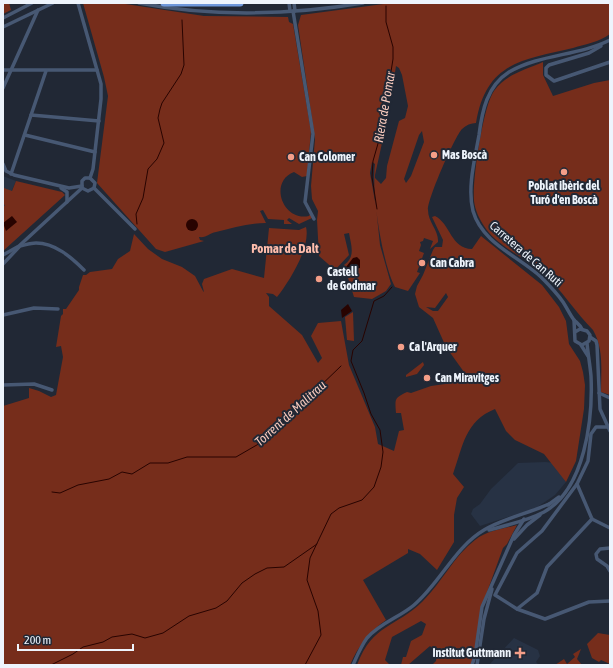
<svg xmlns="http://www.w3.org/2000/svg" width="613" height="668" viewBox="0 0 613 668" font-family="'Asap Condensed',sans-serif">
<rect width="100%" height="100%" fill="#212835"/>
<g fill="#273244">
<path d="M3,176L16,181L3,210Z"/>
<path d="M545,462L555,463L566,482L555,495L536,508L480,526L471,514L473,509L480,504L491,489L518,463Z"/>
<path d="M514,638L538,650L540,656L536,662L539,665H489Z"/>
</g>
<g fill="#762d1b" fill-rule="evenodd">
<path d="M3,3H9L11,10L3,14Z"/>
<path d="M83,3H119L204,16L288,17L289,22L293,24L311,131L307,176L302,177L294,172C268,182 283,222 309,216L311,213L312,218L299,224L289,218L287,220L292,224H284V220L268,219L263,210L260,211L266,223C248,223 233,228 216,232C209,233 207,238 199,237L200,240L204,241L165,252L156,249L97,183L108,96L104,77Z"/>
<path d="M391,3H610V34C599,42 586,44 573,48C522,60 486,62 476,123C471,123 466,125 462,129C455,136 427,200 428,210C428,222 439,231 438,242L430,249L433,241L424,238L423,241L420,242L421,245L419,251L424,253L417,272L420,273L408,291L395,287C382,263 371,191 375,164L372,162L370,173L376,207L380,245L391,284L386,291L372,299L354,297L344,265C356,257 351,245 349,233L344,234L349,255L335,270L319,256L317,220L318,211L312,199L311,186L315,139L298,25L301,15ZM396,66L399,68L402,75L408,106L405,118L399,121L387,166L386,178L381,184L375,178V175L384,134L386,108L394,79ZM422,131L424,142L411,176L406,183L404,179L419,135Z"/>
<path d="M543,62V75L553,96L594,83L610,80V395L601,392C601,371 604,349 593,330C576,313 561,289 543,273C526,258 495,245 484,226C479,218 475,210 474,201C472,181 483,106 494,91C506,74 525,70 543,62Z"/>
<path d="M16,181L62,192L65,195L3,251V208L5,205L3,204L4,188L12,191Z"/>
<path d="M435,216C450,223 451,249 472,249L481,236L542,285L559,307L566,321L569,344L580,361L583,372L585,385L584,409L576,461L566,482L544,454L515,440L506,431L495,409C465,421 463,446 453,474L464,487L457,498L454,515V542L437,570L420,554L408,549V553L363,580L386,620C368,633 359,645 350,665H3V406L29,398V388L39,391L51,397L56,395L63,357L61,346L56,347L61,316L63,314V309H66L79,290V287L83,275H86L90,272L112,269L118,259L130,251L134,234L148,249L162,259L182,267L195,276L203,291L204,292L202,284L204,279L232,269L264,278L269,228L299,230L306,227C311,247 289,282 277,297L273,294L266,293L269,297V306L302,335L318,363L322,358L311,336L318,323L341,321L349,365L375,427L378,444L394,451L399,431L404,430L401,413H396C395,399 394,398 407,392L411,393L431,386L466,381L469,379L446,347L433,318L419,307L415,294L417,286L423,275L433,250L435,247H442L443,240L432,217ZM446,293L448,297L438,311H433L426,307L435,308Z"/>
<path d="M353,312L354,341L347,340L345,317Z"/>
<path d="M423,362L424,365L417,374L406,377V375Z"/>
<path d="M517,525L507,544L503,548L482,606L474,654L471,665H432L436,661L437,653L430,646L408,665H401L403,657H406L411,641L422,635L426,624L421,621L392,637L385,660L390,665H357C373,623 396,628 423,601C442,582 454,556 475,540C488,530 503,529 517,525Z"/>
<path d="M598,633L610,635V664L601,660L599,662L592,658L587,644Z"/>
<path d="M581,649L577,659L582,665H555L564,659L567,664L575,657L573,654Z"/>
</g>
<g fill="#280300">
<path d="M12,216L17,222L6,231L3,223Z"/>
<circle cx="192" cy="225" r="6"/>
<path d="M357,257L360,260V268L348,270L346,267L353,258Z"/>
<path d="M348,304L352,311L342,318L341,310Z"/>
</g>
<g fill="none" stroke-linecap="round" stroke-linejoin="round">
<g stroke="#280300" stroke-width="1">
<path d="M377,209L372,177L373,161L383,126L381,114L382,105L390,78L393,59V47L386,22V6"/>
<path d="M137,224L136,214L143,198L148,169L157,159L164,143L158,118L160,109L162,103L181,74L184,65L182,20"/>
<path d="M52,492L60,493L78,485L109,479L122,472L132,474L150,463H168L187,457H236L262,442L341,366"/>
<path d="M51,665L73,654L83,647L103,642L112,637L132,634L145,638L163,633L189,616L216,608L227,601L242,583L255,574L267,568L284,567L317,544"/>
<path d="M305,665L321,635L318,611L307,580L310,558L331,514L339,508L362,500L374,487L381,467L383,452L380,430L371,414L364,393L351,361L353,350L362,341L374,301L384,296L392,287"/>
</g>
<g stroke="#475873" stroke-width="3.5">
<path d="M78,3L101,84V99L93,169L90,178"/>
<path d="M139,3C212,17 290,15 363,3"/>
<path d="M289,3L290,11"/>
<path d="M294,3L295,11"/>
<path d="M293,11L313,134L305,202L314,219"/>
<path d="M3,18L32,3"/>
<path d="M3,27L53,3"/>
<path d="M601,46L589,53L549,65L546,68V75L554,81L610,62"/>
<path d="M3,70H97"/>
<path d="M3,88L38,10"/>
<path d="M31,115L99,121"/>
<path d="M25,135L95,152"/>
<path d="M3,164L6,171L14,175L69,188L82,186"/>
<path d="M11,174L46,71"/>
<path d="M90,178H85L82,181V188L88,191L94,188"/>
<path d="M90,178L95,183L94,188"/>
<path d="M61,188L67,192V202"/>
<path d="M94,188L135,229"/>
<path d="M20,246C25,245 31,243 36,243C55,243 71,257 84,270"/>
<path d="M3,255L19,246L82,188"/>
<path d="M3,264L19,247"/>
<path d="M3,315L34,308L58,309"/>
<path d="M574,320L575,341L582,345L589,341L590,335L587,331L580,329L575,332"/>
<path d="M582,329C580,325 577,323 574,320C570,315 567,308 563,302C557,293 549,285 541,277C518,256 482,243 473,211C467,188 475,158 479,135C482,111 487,86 509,72C540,54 578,56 610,40"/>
<path d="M590,337L596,341L597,345L600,409L610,431"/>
<path d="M581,345L588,356"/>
<path d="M3,385L34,384L52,390"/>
<path d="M599,393L610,398"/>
<path d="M608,427H596L591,434L588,461L577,484L542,531L517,553L495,595L517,609L545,619L589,602L610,601"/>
<path d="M577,484L592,519"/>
<path d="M548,505L559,497"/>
<path d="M592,519L610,528"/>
<path d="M489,530C507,525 527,521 544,512C585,489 593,419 591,376C590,365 588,354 587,343"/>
<path d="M514,539L527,525L540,515"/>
<path d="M610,548L600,549L596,554L597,559L607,566L610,571"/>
<path d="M517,609L537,593L547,567L592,519"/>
<path d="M353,665C357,656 361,646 367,638C380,623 400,617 414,605C440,583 455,547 484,530C502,519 529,513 549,504"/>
<path d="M472,665L475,656L482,607L514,535L524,519"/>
<path d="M477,665L484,619L492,589"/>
</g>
<path stroke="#6f98db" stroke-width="7" d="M164,3H240"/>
</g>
<g fill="#f49e88" stroke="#212835" stroke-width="1.5">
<circle cx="434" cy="155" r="4"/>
<circle cx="291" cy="157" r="4"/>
<circle cx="564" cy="172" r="4"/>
<circle cx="422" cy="263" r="4"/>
<circle cx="319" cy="279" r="4"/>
<circle cx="401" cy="347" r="4"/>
<circle cx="427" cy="378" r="4"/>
<path d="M518 647h4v4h4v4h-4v4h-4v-4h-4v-4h4z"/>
</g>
<g text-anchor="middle" stroke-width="4" stroke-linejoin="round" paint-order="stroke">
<g font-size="12" font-weight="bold" fill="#eef4fc" stroke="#212835" text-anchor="start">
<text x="442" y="159">Mas Boscà</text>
<text x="299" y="161">Can Colomer</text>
<text x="564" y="190" text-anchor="middle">Poblat ibèric del<tspan x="564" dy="14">Turó d'en Boscà</tspan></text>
<text x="430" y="267">Can Cabra</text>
<text x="327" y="276">Castell<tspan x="327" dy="14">de Godmar</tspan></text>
<text x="409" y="351">Ca l'Arquer</text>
<text x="435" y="382">Can Miravitges</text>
<text x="511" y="657" text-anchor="end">Institut Guttmann</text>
</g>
<g font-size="12" fill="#eef4fc" stroke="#212835">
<text transform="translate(526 254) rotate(41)" y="4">Carretera de Can Ruti</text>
</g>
<g font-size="13" font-style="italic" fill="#f8cabd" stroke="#212835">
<text transform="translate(384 107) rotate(-80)" y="5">Riera de Pomar</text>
<text transform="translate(290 413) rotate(-42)" y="5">Torrent de Malitrau</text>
</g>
<g font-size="13" font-weight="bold" fill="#ffbdac" stroke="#212835">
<text x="285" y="253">Pomar de Dalt</text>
</g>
</g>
<rect width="613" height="668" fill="none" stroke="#eef4fc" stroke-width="8"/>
<path d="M18 644v6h115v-6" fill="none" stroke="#eef4fc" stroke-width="2"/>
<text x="24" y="644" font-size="12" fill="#eef4fc" stroke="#212835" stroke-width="3" paint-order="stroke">200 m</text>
</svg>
